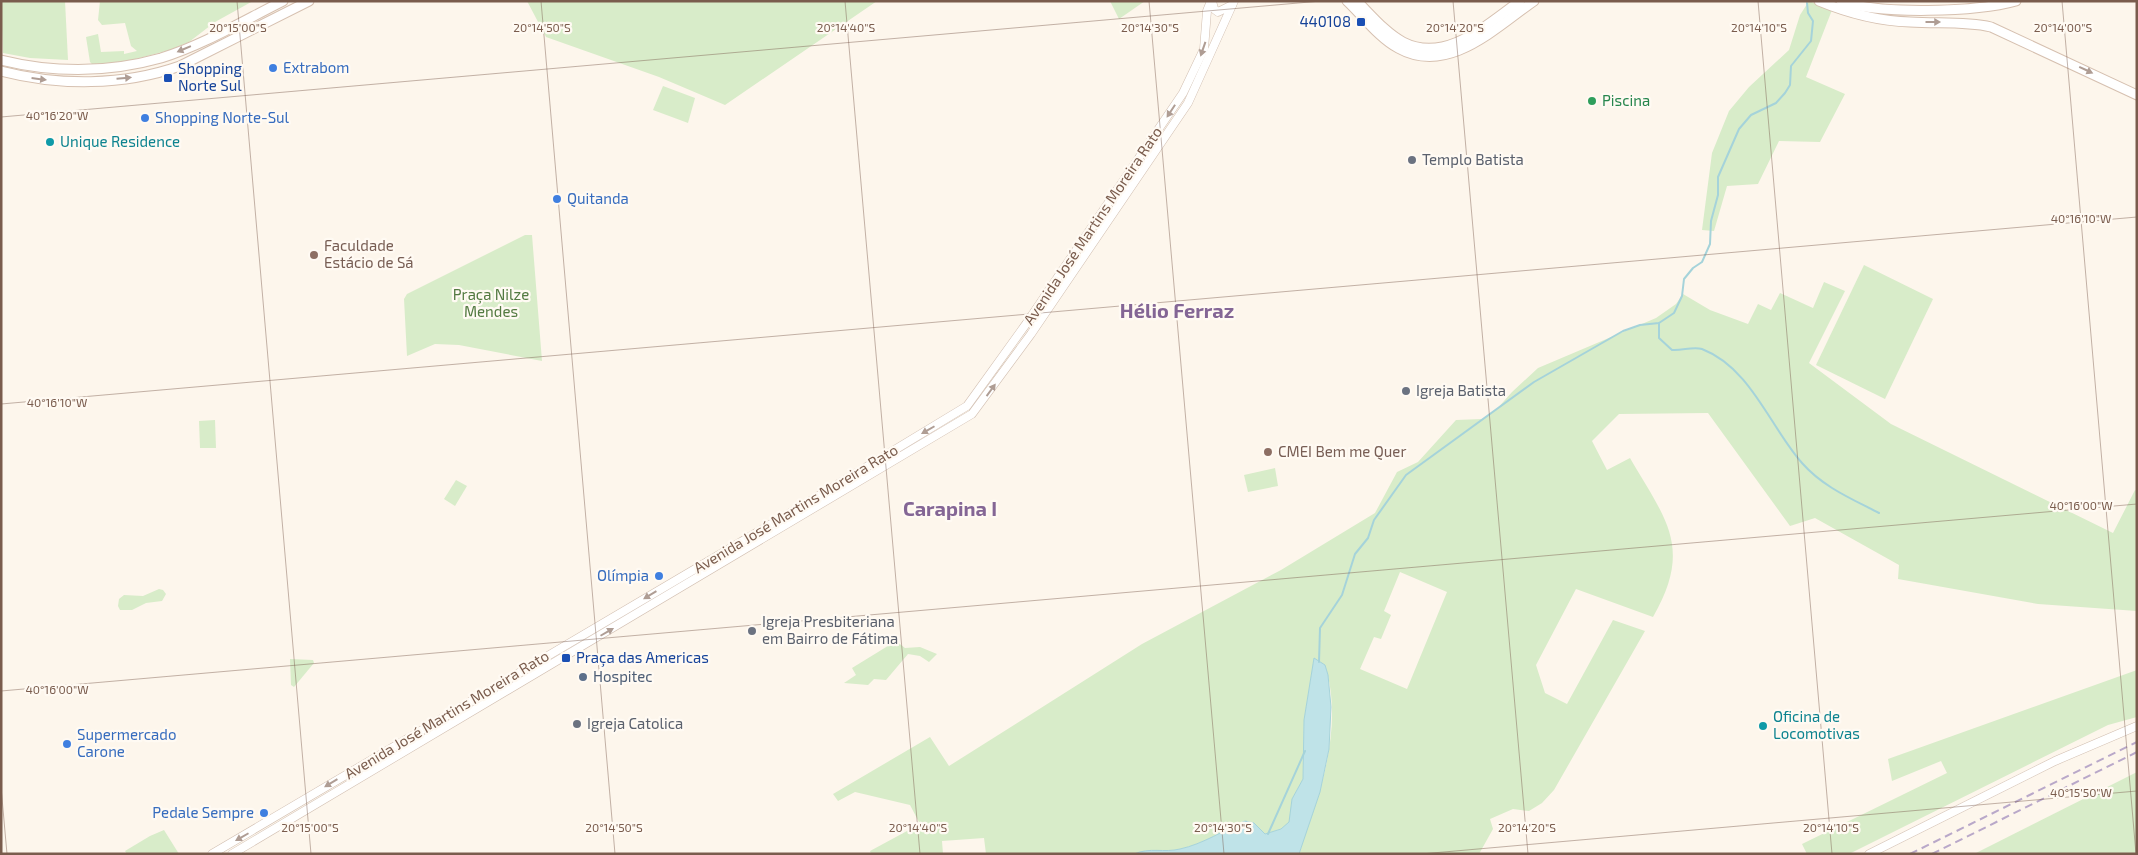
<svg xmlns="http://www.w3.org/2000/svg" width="2138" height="855" viewBox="0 0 2138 855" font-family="'Exo 2',sans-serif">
<rect width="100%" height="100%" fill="#fdf6ec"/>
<g fill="#d8ecc9" fill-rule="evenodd">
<path d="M1,1H65L68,60L30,58L3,53Z"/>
<path d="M100,1H253L215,22L189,42L170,50L124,62L93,65L90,62L86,37L98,34L101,52L124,51V54L137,51L131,46L125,23L102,25L98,20Z"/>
<path d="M527,1H877L725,105L659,77L546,37Z"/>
<path d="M1110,1H1145L1119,19Z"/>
<path d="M1809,1L1832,10L1806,77L1845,94L1820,142L1779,141L1758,184L1727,186L1714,231L1702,230L1712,153L1729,111L1749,87L1789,50L1800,15Z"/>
<path d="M663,86L695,98L688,123L653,110Z"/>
<path d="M525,235H532L542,361L459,345L435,344L407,356L404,299L407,294Z"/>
<path d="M1864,265L1933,299L1885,399L1816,365Z"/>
<path d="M1824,282L1845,291L1809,363L1891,424L2113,533L2135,490L2137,491V611L2038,604L1898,579L1899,565L1815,518L1790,526L1708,413L1619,414L1592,441L1607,470L1630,458C1666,520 1693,547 1653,617L1576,589L1536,665L1545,693L1567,704L1613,620L1645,631L1554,790L1542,803L1529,811L1513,809L1490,819L1493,829L1479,854H1299C1302,847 1303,839 1306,832C1325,781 1342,719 1325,665L1314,659L1304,720L1303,779L1292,799L1290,822L1281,829L1265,834L1254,823L1245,821C1224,830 1203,844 1180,849C1164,853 1150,847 1134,854H986L984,838L942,841L943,854H871L870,851L920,824L910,805L855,792L838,801L833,794L930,737L949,766L1142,644L1281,570L1375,513L1397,472L1418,462L1456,420L1482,419L1496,410L1512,392L1538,368L1656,318L1676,304L1683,294L1710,310L1748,324L1758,304L1771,310L1780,293L1813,308ZM1400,572L1447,592L1407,689L1360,669L1374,637L1381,639L1391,615L1384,611Z"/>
<path d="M215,420L216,448H200L199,421Z"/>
<path d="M1275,468L1278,486L1248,492L1244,475Z"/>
<path d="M456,480L467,486L455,506L444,499Z"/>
<path d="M159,589L163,590L166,594L162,601L146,603L132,610H120L118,606L119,599L124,595L143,596Z"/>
<path d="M896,641L905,648L920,647L937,654L929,662L920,656L908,654L886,680L874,679L868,685L844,683L856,675L852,668Z"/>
<path d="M290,659L313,660L314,663L294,687L291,685Z"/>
<path d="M2137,670V717L2108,725L1849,854H1807L1802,844L1947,773L1941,761L1892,781L1888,759Z"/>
<path d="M2137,772V854H1974Z"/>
<path d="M164,830L179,854H127L125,851L150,836Z"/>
</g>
<path fill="#bfe3e8" stroke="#a5d3da" d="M1314,658L1325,665L1328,675L1331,707L1329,749L1320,792L1299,854H1134C1150,847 1164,853 1180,849C1203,844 1224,830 1245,821L1254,823L1265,834L1281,829L1289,822L1292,799L1303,779L1304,720Z"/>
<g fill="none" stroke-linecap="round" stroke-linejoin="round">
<g stroke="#a5d3da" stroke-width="2">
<path d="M1659,323V338L1672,350C1682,351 1693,346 1702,349C1751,368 1770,427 1802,463C1823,487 1852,499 1879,513"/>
<path d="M1319,662L1320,628L1342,595L1355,554L1368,538L1374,520L1406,475L1534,382L1623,331L1640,325L1659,323L1674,313L1682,296L1684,279L1693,268L1702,262L1710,244L1711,221L1718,195V177L1739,129L1751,115L1776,103L1785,93L1790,85L1791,66L1811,41L1813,21L1808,13L1807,3"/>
<path d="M1268,834L1305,751"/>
</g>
<defs>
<g id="tertiary">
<path d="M1212,1L1214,9L1218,12L1232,5"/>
<path d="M212,854L812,500L967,406L1026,324L1183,93L1204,49L1207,11L1211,1"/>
<path d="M232,854L972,414L1031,334L1188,103L1234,1"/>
<path d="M1869,854L2055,761L2137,726"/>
</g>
<g id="secondary">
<path d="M1347,1C1363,16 1379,38 1398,48C1448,76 1495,28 1534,1"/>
<path d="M1357,1C1371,15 1386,33 1403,42C1446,64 1487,24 1520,1"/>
<path d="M1819,1C1848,13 1878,21 1910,22C1937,24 1964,21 1991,27L2137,95"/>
<path d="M1841,1C1879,15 1977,12 2016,1"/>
<path d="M1,60C54,73 108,73 161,58C203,45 243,21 283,1"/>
<path d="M1,71C59,86 123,86 180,66L309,1"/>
</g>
</defs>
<use href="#tertiary" stroke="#d1beb0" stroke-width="9"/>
<use href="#secondary" stroke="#d6c0b0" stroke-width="11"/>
<use href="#tertiary" stroke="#fff" stroke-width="8"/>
<use href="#secondary" stroke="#fff" stroke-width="9"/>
<g stroke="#b9a8c9" stroke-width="2" stroke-dasharray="8 5" stroke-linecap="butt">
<path d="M1910,854L2137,742"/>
<path d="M1932,854L2137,752"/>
</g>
</g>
<defs><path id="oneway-solid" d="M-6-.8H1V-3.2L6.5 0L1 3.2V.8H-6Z" transform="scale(1.25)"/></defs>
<g fill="#af9d94">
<use href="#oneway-solid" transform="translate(1933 22)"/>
<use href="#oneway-solid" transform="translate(184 49) rotate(157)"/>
<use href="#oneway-solid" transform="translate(1203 49) rotate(109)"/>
<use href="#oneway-solid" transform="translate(2086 70) rotate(25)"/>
<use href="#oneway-solid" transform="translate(124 78) rotate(-5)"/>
<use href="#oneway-solid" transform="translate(39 79) rotate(7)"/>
<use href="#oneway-solid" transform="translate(1171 111) rotate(123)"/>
<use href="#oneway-solid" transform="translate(991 390) rotate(-54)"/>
<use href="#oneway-solid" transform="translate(928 430) rotate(150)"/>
<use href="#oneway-solid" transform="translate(650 595) rotate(149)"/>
<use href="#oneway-solid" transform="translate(607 632) rotate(-30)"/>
<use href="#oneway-solid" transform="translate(331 783) rotate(149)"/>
<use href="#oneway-solid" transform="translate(242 837) rotate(150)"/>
</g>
<path fill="none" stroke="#7a5c4d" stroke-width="1" stroke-opacity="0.45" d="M237,1L311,854M541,1L615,854M845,1L920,854M1149,1L1224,854M1453,1L1528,854M1758,1L1832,854M2062,1L2136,854M1,117L1321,1M1,404L2137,217M1,691L2137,504M1,787L7,854M1421,854L2137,791"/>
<g fill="#1a4fb4" stroke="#fffaf3" stroke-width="2">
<rect x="1356" y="17" width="10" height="10" rx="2.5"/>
<rect x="163" y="73" width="10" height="10" rx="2.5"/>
<rect x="561" y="653" width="10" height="10" rx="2.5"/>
</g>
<g fill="#3f7fe0" stroke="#fffaf3" stroke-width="2">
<circle cx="273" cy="68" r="5"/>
<circle cx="145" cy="118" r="5"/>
<circle cx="557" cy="199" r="5"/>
<circle cx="659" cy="576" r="5"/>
<circle cx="67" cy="744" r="5"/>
<circle cx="264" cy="813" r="5"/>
</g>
<circle fill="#2e9e5b" stroke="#fffaf3" stroke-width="2" cx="1592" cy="101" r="5"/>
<g fill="#0f9aa8" stroke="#fffaf3" stroke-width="2">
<circle cx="50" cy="142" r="5"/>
<circle cx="1763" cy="726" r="5"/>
</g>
<g fill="#6b7280" stroke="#fffaf3" stroke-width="2">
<circle cx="1412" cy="160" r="5"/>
<circle cx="1406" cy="391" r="5"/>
<circle cx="752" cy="631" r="5"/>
<circle cx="577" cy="724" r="5"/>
</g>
<g fill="#8d6e63" stroke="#fffaf3" stroke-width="2">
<circle cx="314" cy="255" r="5"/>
<circle cx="1268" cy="452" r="5"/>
</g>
<circle fill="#5c6f8a" stroke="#fffaf3" stroke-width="2" cx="583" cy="677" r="5"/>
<g text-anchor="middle" stroke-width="4.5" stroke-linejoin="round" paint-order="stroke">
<g font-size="15" fill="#164399" stroke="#fffaf3" text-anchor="start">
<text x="1351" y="27" text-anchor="end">440108</text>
<text x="178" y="74">Shopping<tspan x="178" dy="17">Norte Sul</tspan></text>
<text x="576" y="663">Praça das Americas</text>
</g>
<g font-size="15" fill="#366cbe" stroke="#fffaf3" text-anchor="start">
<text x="283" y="73">Extrabom</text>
<text x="155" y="123">Shopping Norte-Sul</text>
<text x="567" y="204">Quitanda</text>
<text x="649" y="581" text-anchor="end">Olímpia</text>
<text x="77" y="740">Supermercado<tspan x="77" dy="17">Carone</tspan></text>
<text x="254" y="818" text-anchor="end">Pedale Sempre</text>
</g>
<g font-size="15" fill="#27864d" stroke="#fffaf3" text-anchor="start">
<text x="1602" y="106">Piscina</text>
</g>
<g font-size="15" fill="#0d838f" stroke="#fffaf3" text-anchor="start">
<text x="60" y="147">Unique Residence</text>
<text x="1773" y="722">Oficina de<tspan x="1773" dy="17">Locomotivas</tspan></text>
</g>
<g font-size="15" fill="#5b616d" stroke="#fffaf3" text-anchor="start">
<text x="1422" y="165">Templo Batista</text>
<text x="1416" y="396">Igreja Batista</text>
<text x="762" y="627">Igreja Presbiteriana<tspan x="762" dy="17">em Bairro de Fátima</tspan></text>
<text x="587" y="729">Igreja Catolica</text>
</g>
<g font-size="15" fill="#7a5c4d" stroke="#fffaf3">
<text transform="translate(1093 226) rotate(-56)" y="5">Avenida José Martins Moreira Rato</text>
<text transform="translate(796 509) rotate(-31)" y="5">Avenida José Martins Moreira Rato</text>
<text transform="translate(447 715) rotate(-31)" y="5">Avenida José Martins Moreira Rato</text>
</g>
<g font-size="15" fill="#785e54" stroke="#fffaf3" text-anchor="start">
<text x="324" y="251">Faculdade<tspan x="324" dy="17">Estácio de Sá</tspan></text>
<text x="1278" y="457">CMEI Bem me Quer</text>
</g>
<g font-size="15" fill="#537a41" stroke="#fffaf3">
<text x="491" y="300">Praça Nilze<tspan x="491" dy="17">Mendes</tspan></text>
</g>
<g font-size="15" fill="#4e5e75" stroke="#fffaf3" text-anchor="start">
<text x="593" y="682">Hospitec</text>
</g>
<g font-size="20" font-weight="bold" fill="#846695" stroke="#fffaf3">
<text x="1177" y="318">Hélio Ferraz</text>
<text x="950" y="516">Carapina I</text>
</g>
</g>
<g font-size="12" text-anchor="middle" fill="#7a5c4d" stroke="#fffaf3" stroke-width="4.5" stroke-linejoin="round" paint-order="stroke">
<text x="238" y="32">20°15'00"S</text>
<text x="542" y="32">20°14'50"S</text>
<text x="846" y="32">20°14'40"S</text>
<text x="1150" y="32">20°14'30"S</text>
<text x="1455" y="32">20°14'20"S</text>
<text x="1759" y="32">20°14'10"S</text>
<text x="2063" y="32">20°14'00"S</text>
<text x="57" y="120">40°16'20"W</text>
<text x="2081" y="223">40°16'10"W</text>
<text x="57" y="407">40°16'10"W</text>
<text x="2081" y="510">40°16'00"W</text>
<text x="57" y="694">40°16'00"W</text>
<text x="2081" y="797">40°15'50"W</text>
<text x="310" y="832">20°15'00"S</text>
<text x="614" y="832">20°14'50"S</text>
<text x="918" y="832">20°14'40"S</text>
<text x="1223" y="832">20°14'30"S</text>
<text x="1527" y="832">20°14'20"S</text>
<text x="1831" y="832">20°14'10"S</text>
</g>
<rect width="2138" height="855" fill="none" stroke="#7a5c4d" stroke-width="5"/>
</svg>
